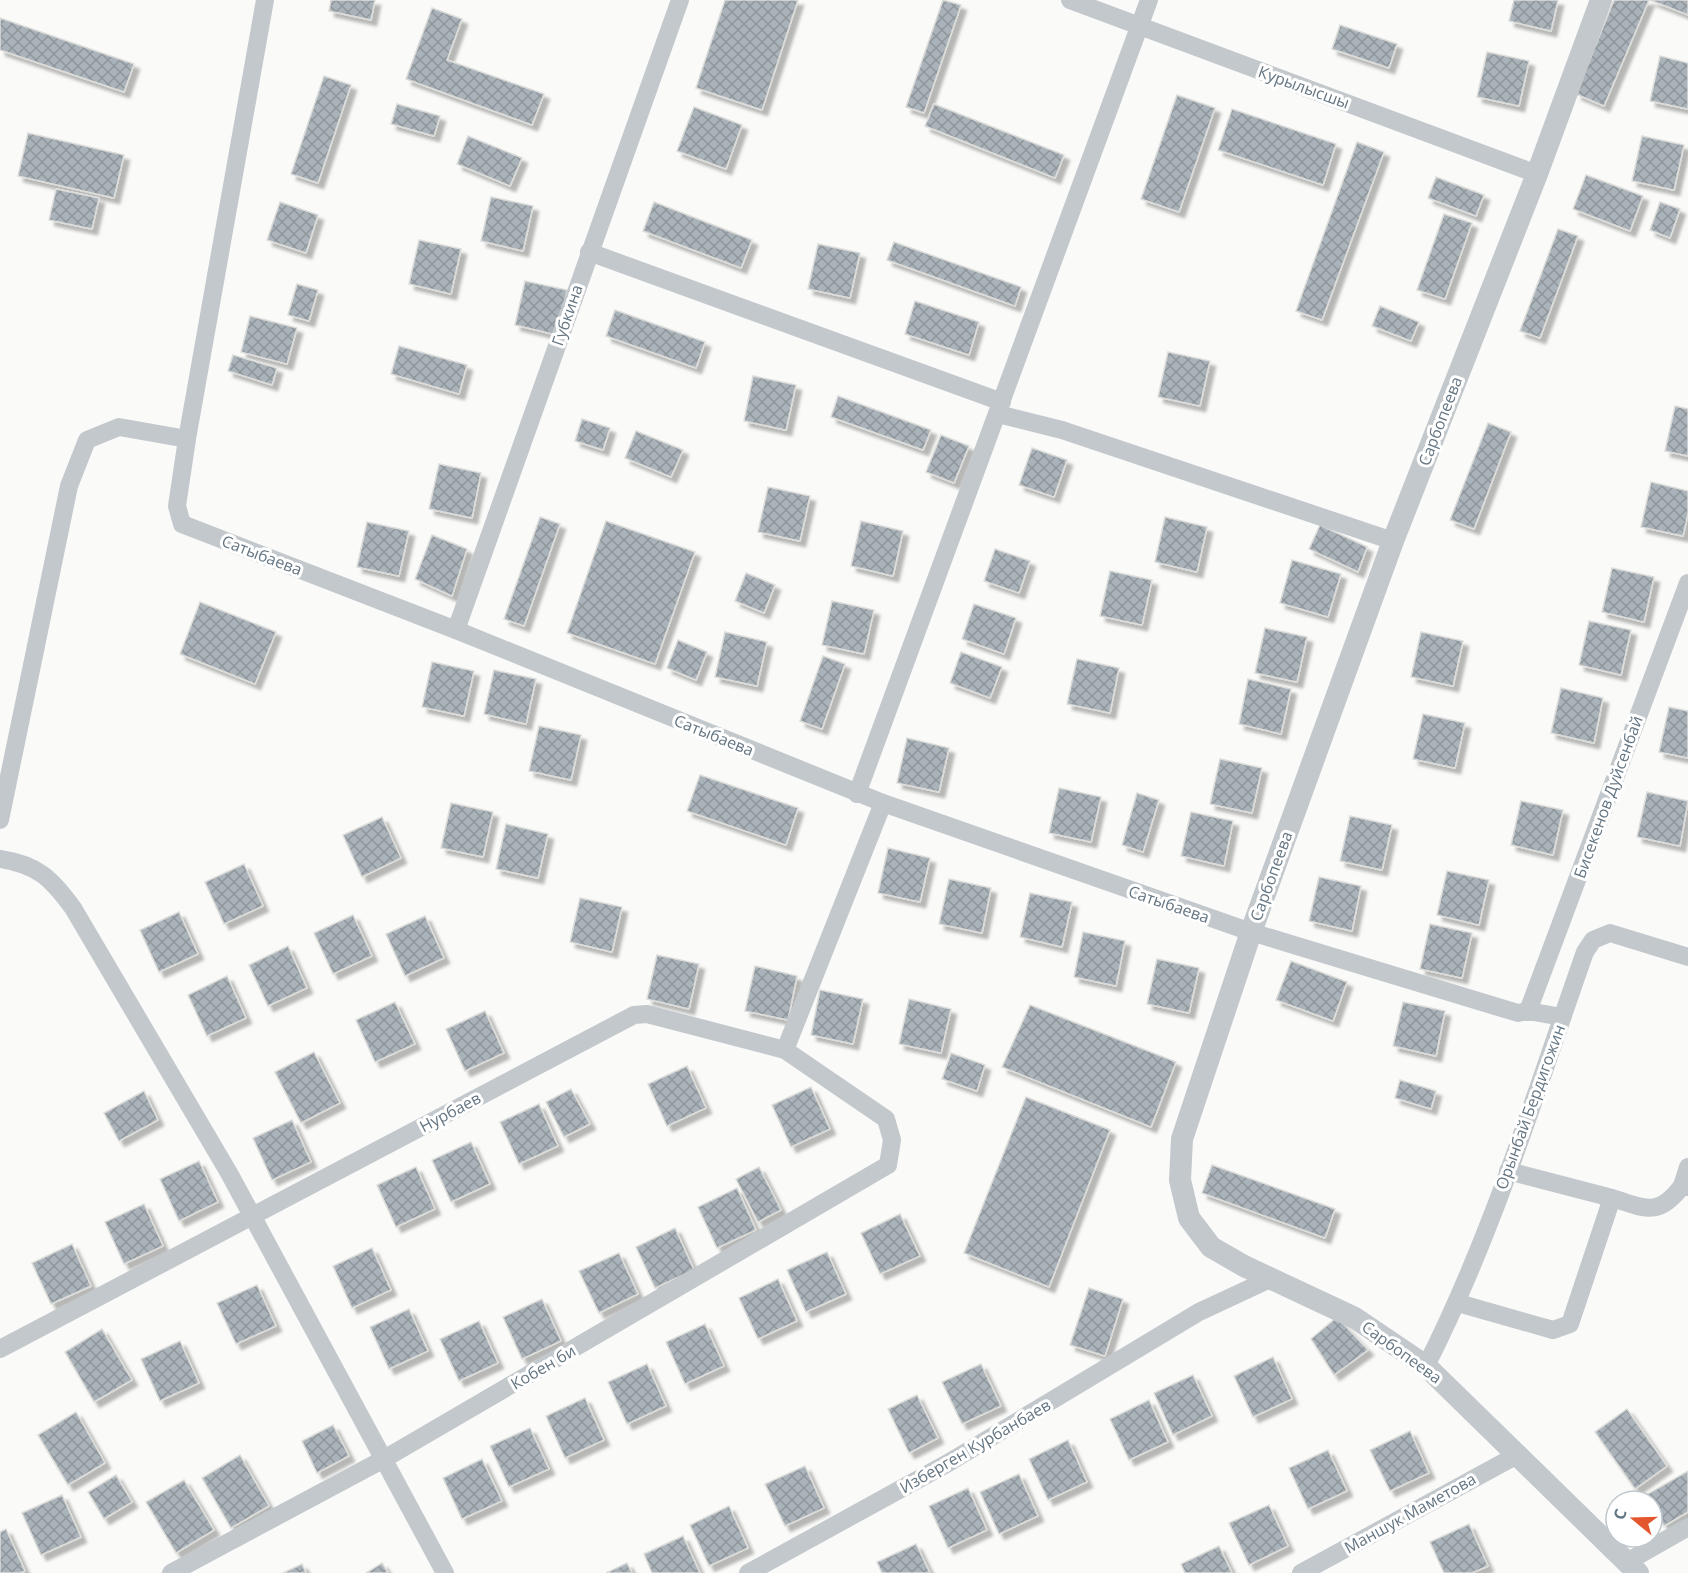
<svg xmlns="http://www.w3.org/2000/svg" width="1688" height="1573" viewBox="0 0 1688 1573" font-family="'Open Sans',sans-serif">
<defs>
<pattern id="building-cross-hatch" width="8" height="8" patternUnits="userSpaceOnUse" patternTransform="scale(1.5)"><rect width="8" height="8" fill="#aab3b9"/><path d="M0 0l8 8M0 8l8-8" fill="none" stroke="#8e969c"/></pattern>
<filter id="shadow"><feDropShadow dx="5.5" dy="5.5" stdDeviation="1.5" flood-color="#0004"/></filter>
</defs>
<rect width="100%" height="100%" fill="#fafaf8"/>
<g fill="url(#building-cross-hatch)" stroke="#dcdcda" stroke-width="1.5" filter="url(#shadow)">
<path d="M331,0H375L371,20L329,11Z"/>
<path d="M725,0H798L762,110L696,88Z"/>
<path d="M943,0L961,5L924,113L906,107Z"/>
<path d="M1514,0H1558L1551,31L1509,21Z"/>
<path d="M1614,0H1649L1604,106L1576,94Z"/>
<path d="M1650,0H1688V15Z"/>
<path d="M432,8L462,19L447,60L544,94L532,125L406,79Z"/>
<path d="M0,18L134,64L124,92L0,50Z"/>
<path d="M1340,25L1397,44L1389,68L1332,49Z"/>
<path d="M1487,52L1529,61L1519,106L1477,97Z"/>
<path d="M1660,56L1688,63V109L1650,101Z"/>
<path d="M324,76L351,85L318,183L291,174Z"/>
<path d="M1177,95L1215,108L1179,212L1141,199Z"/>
<path d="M397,104L440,116L434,136L391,124Z"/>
<path d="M934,104L1064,155L1055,178L925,126Z"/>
<path d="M694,107L742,125L726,169L677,151Z"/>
<path d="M1232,109L1336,144L1323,185L1218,150Z"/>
<path d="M28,133L124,155L114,198L18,176Z"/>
<path d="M468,136L522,158L510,186L457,164Z"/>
<path d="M1642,136L1684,145L1674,190L1632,181Z"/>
<path d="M1357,142L1384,152L1322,320L1296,311Z"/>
<path d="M1586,175L1643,196L1630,231L1573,209Z"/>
<path d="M1436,177L1484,195L1476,216L1428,198Z"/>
<path d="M56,189L99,198L92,229L49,220Z"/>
<path d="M491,197L533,206L523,251L481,241Z"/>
<path d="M280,202L318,215L306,253L267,240Z"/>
<path d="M654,202L752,240L741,268L643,231Z"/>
<path d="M1660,202L1680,209L1670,238L1650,230Z"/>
<path d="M1444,214L1472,223L1445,299L1417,290Z"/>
<path d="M1558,229L1578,236L1540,338L1520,331Z"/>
<path d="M419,240L461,249L451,294L409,284Z"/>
<path d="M894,242L1021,287L1015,306L887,260Z"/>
<path d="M818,244L860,253L850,298L808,289Z"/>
<path d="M525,281L567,290L557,335L515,325Z"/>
<path d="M297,284L318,290L309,321L288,315Z"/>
<path d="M915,301L979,322L969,355L905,334Z"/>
<path d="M1380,306L1419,322L1411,341L1372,326Z"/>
<path d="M615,310L705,342L696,368L606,336Z"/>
<path d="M250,316L297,328L287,364L241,352Z"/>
<path d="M399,346L467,365L459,394L391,374Z"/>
<path d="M1168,352L1210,361L1200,406L1158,397Z"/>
<path d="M233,355L277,368L272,385L228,371Z"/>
<path d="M753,376L796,385L786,430L744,421Z"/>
<path d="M838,396L931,430L923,450L831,417Z"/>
<path d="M1675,406L1688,409V456L1665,451Z"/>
<path d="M582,419L610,428L603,450L575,441Z"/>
<path d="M1488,423L1511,432L1474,529L1450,520Z"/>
<path d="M636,431L683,450L671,477L625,458Z"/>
<path d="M941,435L969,446L954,483L926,472Z"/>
<path d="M1032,448L1067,460L1054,497L1019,485Z"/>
<path d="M439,464L481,473L472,518L429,509Z"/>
<path d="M1651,482L1688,491V514L1683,536L1641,527Z"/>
<path d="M768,487L810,496L800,541L758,532Z"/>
<path d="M540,517L560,524L524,626L504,619Z"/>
<path d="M1165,517L1207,527L1197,572L1155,562Z"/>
<path d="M606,521L695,552L655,664L567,633Z"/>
<path d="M861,521L903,531L893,576L851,566Z"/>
<path d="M367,522L409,531L399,576L357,567Z"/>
<path d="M1320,525L1367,547L1358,572L1309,549Z"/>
<path d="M432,535L467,549L452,596L415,579Z"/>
<path d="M995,549L1030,561L1019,593L984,581Z"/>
<path d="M1292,560L1341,574L1328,617L1280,603Z"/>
<path d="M1612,568L1654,577L1644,622L1602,612Z"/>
<path d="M1110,571L1152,580L1142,625L1100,616Z"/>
<path d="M746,573L775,585L764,613L735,601Z"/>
<path d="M832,601L874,610L864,654L822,645Z"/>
<path d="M200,602L276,632L255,684L180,654Z"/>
<path d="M974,604L1016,618L1004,654L962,639Z"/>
<path d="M1589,621L1631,630L1621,675L1579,665Z"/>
<path d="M1265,628L1307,637L1297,682L1255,673Z"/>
<path d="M725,632L767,642L757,686L715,677Z"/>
<path d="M1421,632L1463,641L1453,686L1411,677Z"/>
<path d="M678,640L707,652L696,680L667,668Z"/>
<path d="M961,652L1002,667L990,698L950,683Z"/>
<path d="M823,656L845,664L822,729L800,721Z"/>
<path d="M1077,659L1119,668L1110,713L1067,704Z"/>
<path d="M432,662L474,671L464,716L422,707Z"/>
<path d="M494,670L536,679L526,724L484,714Z"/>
<path d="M1248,679L1291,689L1281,734L1239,724Z"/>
<path d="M1561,688L1603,698L1594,743L1551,733Z"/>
<path d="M1669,707L1688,711V758L1659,752Z"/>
<path d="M1423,714L1465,723L1455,768L1413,759Z"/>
<path d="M539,726L581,735L571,780L529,771Z"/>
<path d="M907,738L949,748L939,792L897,783Z"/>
<path d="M1220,759L1262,768L1252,813L1210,804Z"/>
<path d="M700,775L798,808L786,845L687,811Z"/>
<path d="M1059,788L1101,797L1091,842L1049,833Z"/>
<path d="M1647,792L1688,801L1680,846L1637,837Z"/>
<path d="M1137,793L1159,800L1143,852L1122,845Z"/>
<path d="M1521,801L1563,810L1553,855L1511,845Z"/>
<path d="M451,803L493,812L483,857L441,848Z"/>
<path d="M1191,812L1233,821L1224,866L1181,856Z"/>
<path d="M1350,816L1392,825L1382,870L1340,861Z"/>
<path d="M382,817L401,858L362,877L343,835Z"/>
<path d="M506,824L548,834L538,878L496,869Z"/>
<path d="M888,848L930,858L920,902L878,893Z"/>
<path d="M244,864L263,906L224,924L205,882Z"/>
<path d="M1447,871L1489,880L1479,925L1437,915Z"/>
<path d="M1319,877L1361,886L1352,931L1309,921Z"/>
<path d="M949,879L991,888L982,933L939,924Z"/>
<path d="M1030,893L1072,902L1062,947L1020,937Z"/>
<path d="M580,898L622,907L612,952L570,942Z"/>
<path d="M179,912L198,954L159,972L140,930Z"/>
<path d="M353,915L372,956L333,974L314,933Z"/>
<path d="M425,916L444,958L405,976L386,934Z"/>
<path d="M1430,924L1472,933L1462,978L1420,969Z"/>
<path d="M1083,932L1125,941L1116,986L1074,977Z"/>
<path d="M288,946L307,988L268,1006L249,965Z"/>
<path d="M657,955L699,964L689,1009L647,999Z"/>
<path d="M1157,959L1199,968L1189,1013L1147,1004Z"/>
<path d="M1291,961L1347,982L1333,1021L1276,1000Z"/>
<path d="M755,966L797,976L788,1020L745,1011Z"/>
<path d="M227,976L246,1018L207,1036L188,995Z"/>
<path d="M820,990L863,999L853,1044L811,1035Z"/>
<path d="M909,999L951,1009L941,1053L899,1044Z"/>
<path d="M395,1002L415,1044L375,1062L356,1020Z"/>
<path d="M1403,1002L1445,1011L1436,1056L1393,1046Z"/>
<path d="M1030,1005L1176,1062L1151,1127L1002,1067Z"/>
<path d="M485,1011L504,1053L465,1071L446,1029Z"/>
<path d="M314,1052L340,1103L301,1123L275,1072Z"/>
<path d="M951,1053L985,1065L977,1091L942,1079Z"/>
<path d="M687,1066L706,1108L667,1126L648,1084Z"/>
<path d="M1400,1080L1436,1091L1431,1109L1395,1098Z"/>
<path d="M811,1087L830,1129L791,1147L772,1105Z"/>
<path d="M571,1089L590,1124L564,1137L546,1102Z"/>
<path d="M144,1091L158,1120L119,1141L104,1113Z"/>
<path d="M1026,1097L1110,1130L1049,1287L964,1253Z"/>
<path d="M539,1104L558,1146L519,1164L500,1122Z"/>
<path d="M292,1120L311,1162L272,1180L253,1138Z"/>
<path d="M471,1142L490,1184L451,1202L432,1160Z"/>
<path d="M199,1161L218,1202L179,1221L160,1179Z"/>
<path d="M1212,1165L1335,1209L1325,1238L1202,1193Z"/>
<path d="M416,1167L435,1209L396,1227L377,1185Z"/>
<path d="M759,1167L781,1210L758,1222L736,1179Z"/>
<path d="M737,1188L756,1230L717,1248L698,1207Z"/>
<path d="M144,1204L163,1246L124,1264L105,1222Z"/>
<path d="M900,1214L920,1256L880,1274L861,1233Z"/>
<path d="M675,1228L694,1270L655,1288L636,1247Z"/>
<path d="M72,1244L91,1286L51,1304L32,1263Z"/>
<path d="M372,1248L391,1290L352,1308L333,1266Z"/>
<path d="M827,1252L846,1294L806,1312L787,1270Z"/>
<path d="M619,1253L638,1294L599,1313L579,1271Z"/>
<path d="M778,1279L797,1321L758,1339L739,1298Z"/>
<path d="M257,1285L276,1326L236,1344L217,1303Z"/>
<path d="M1089,1288L1123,1299L1105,1356L1070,1345Z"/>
<path d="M542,1299L561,1341L522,1359L503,1317Z"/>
<path d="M409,1309L428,1351L389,1369L370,1327Z"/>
<path d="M1337,1317L1368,1350L1334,1375L1311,1339Z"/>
<path d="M479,1321L498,1363L459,1381L440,1339Z"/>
<path d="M705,1324L724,1366L685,1384L666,1342Z"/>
<path d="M102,1329L132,1380L94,1402L65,1352Z"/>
<path d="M180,1341L199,1383L160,1401L141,1359Z"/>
<path d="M1273,1357L1292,1399L1253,1417L1234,1376Z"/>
<path d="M647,1364L666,1406L627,1424L608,1382Z"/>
<path d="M981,1364L1001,1406L962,1424L942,1382Z"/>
<path d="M1193,1375L1212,1416L1173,1435L1154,1393Z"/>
<path d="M917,1395L938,1438L909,1453L888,1409Z"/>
<path d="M585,1398L604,1440L565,1458L546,1416Z"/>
<path d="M1149,1400L1168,1442L1129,1460L1110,1419Z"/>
<path d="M1627,1409L1667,1466L1635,1489L1595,1432Z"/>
<path d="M76,1412L105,1463L68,1485L38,1435Z"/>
<path d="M333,1425L349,1456L317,1473L302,1441Z"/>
<path d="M530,1428L549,1469L509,1487L490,1446Z"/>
<path d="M1410,1431L1429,1473L1390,1491L1370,1450Z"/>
<path d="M1068,1440L1087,1482L1048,1500L1029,1459Z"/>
<path d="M1328,1450L1347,1491L1308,1509L1289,1468Z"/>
<path d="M240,1455L269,1506L231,1528L202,1478Z"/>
<path d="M482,1459L502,1501L462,1519L443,1478Z"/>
<path d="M805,1466L824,1508L785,1526L765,1484Z"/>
<path d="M1688,1471V1512L1664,1526L1646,1495Z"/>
<path d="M1019,1474L1038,1516L999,1534L980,1492Z"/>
<path d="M116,1475L132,1502L104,1519L88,1492Z"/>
<path d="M184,1480L214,1530L176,1553L146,1502Z"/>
<path d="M968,1488L987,1530L948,1548L929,1506Z"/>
<path d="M62,1495L81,1537L41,1555L22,1513Z"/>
<path d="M1269,1505L1288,1546L1249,1565L1229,1523Z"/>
<path d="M729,1506L748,1548L709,1566L690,1525Z"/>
<path d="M1469,1524L1488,1566L1472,1573H1444L1430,1542Z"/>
<path d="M6,1529L25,1571L20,1573H0V1532Z"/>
<path d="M683,1536L700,1573H652L644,1554Z"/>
<path d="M916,1544L930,1573H882L877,1562Z"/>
<path d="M1219,1546L1232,1573H1185L1181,1564Z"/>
<path d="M382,1563L388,1573H366Z"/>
<path d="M627,1563L632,1573H606Z"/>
<path d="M302,1564L306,1573H283Z"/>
</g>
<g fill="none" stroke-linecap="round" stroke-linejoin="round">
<g stroke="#c3c8cc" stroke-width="18">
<path d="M265,0L187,439L177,506L182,524L456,630L883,803L1251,932L1518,1013L1528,1011L1562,1017"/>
<path d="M1070,0L1537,174"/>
<path d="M589,252L1002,402"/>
<path d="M998,414L1062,430L1393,541"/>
<path d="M456,630L680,0"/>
<path d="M857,794L1149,0"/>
<path d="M0,820L69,486L87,440L119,427L187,439"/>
<path d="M0,859C38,865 51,878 73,908L229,1173L445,1573"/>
<path d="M1528,1011L1688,583"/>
<path d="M785,1050L883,803"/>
<path d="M1688,1167L1682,1186L1688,1187"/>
<path d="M1508,1171L1612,1198"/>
<path d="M1458,1303L1553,1330L1570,1324L1612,1198C1645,1208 1658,1218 1682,1186"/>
<path d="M0,1349L634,1015L647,1014L785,1050L886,1119L892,1140L888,1165L384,1459L171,1573"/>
<path d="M1426,1366C1493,1234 1536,1091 1585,952L1593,940L1610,933L1688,957"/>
<path d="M1627,1562L1688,1527"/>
<path d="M748,1573L948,1463L1199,1312L1272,1278"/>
<path d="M1301,1573L1519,1454"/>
</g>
<path stroke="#c3c8cc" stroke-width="22" d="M1601,0L1537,174L1393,541L1251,932L1182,1139L1180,1180L1189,1218L1211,1247L1244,1266L1355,1318L1426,1366L1638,1573"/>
</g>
<g text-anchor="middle" stroke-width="6" stroke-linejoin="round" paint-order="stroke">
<g font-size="16" fill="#657683" stroke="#fff">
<text transform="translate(1304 87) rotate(20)" y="6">Курылысшы</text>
<text transform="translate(567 315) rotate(-71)" y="6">Губкина</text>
<text transform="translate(1440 421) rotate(-69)" y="6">Сарбопеева</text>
<text transform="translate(262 555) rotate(21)" y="6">Сатыбаева</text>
<text transform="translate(714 735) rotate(22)" y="6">Сатыбаева</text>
<text transform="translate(1608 797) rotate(-70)" y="6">Бисекенов Дуйсенбай</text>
<text transform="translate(1271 876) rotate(-70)" y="6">Сарбопеева</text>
<text transform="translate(1169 904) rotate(19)" y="6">Сатыбаева</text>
<text transform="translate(1530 1107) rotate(-70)" y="6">Орынбай Бердигожин</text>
<text transform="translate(450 1112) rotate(-28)" y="6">Нурбаев</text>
<text transform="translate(1402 1352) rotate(36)" y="6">Сарбопеева</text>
<text transform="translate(543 1367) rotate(-30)" y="6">Кобен би</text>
<text transform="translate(975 1446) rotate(-30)" y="6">Изберген Курбанбаев</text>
<text transform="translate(1410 1513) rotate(-29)" y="6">Маншук Маметова</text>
</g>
</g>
<g transform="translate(1634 1519) rotate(289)"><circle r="28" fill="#ffffff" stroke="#c1c8cd" stroke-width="1.5"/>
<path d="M0-4.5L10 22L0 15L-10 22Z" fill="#e4572e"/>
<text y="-9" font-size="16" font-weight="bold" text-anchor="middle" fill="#657683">С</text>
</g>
</svg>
